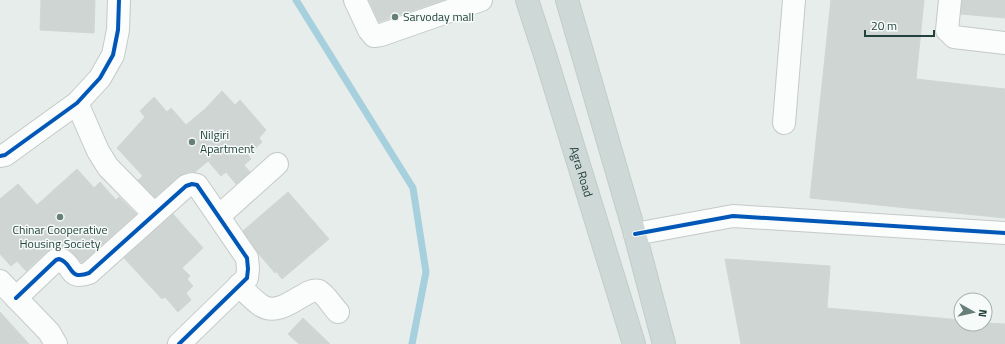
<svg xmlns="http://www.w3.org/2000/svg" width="1005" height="344" viewBox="0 0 1005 344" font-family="'Titillium Web',sans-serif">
<rect width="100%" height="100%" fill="#e7edea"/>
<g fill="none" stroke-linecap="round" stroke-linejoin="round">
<path stroke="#a6d0dd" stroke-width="7" d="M296,0L413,188L426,272L412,344"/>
</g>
<g fill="#cfd5d3" stroke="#cfd6d3">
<path d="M41,0H95L94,33L40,30Z"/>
<path d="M369,0H443L379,22Z"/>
<path d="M831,0H924L916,79L1005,89V218L810,198Z"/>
<path d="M962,0H1005V18L961,14Z"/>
<path d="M222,91L235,105L240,100L266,130L259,138L262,142L248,155L251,159L244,165L250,172L236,184L226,172L221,176L208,161L195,172H188L178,177L155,197L138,180L143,176L117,148L145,117L140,111L154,97L167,112L171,108L186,125L205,109Z"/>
<path d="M77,169L94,188L100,182L116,200L119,197L136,214L83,262H81L75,255L69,250L64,247H56L47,251L26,271L17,261L11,266L0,254V199L18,184L37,205Z"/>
<path d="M288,192L329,239L282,279L276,271L275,273L258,253L243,231Z"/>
<path d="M173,214L203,248L182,268L190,276L187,279L193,286L186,293L191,300L178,312L165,297L162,299L124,258Z"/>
<path d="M725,259L830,266L827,308L961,320V324H985V323L1005,324V344H741Z"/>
<path d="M0,312L29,344H0Z"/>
<path d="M303,318L330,344H299L288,334Z"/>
</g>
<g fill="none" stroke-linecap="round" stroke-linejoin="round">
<defs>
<g id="minor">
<path d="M355,0L369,30L374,36L381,35L481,0"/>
<path d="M950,0L947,30L954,37L1005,43"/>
<path d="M77,103L98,151L108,167L154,214"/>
<path d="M784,123L794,0"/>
<path d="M0,156L5,155L77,103L100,78L113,55L118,30L119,0"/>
<path d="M219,216L277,164"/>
<path d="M635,234L733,216L1005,233"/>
<path d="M0,281L49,332L56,344"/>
<path d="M239,285C245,291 255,302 262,306C283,318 306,286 319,291C325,294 333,307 338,312"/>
<path d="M16,298L56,260L59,259C74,263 67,281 89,273L186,186L192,184L197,185L247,258L248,269L247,278L179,344"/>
</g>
<g id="major">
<path id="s1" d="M527,0L546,58L634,344"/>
<path d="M567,0L635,234L664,344"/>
</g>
</defs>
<use href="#minor" stroke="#c4cac8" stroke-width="24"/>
<use href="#major" stroke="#c2ccc9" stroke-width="24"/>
<use href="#minor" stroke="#fbfcfc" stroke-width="22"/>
<use href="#major" stroke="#ced8d6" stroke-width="22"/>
<defs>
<g id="cycleway">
<path d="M0,156L5,155L77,103L100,78L113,55L118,30L119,0"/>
<path d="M635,234L733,216L1005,233"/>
<path d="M16,298L56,260L59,259C74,263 67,281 89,273L186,186L192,184L197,185L247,258L248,269L247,278L179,344"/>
</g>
</defs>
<use href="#cycleway" stroke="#f6fbf9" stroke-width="6"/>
<use href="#cycleway" stroke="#0057b8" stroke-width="4"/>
</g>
<g fill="#677e79" stroke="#f6fbf9" stroke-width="1.5">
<circle cx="395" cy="17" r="4"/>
<circle cx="192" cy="142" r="4"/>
<circle cx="60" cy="217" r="4"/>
</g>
<g text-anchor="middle" stroke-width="3" stroke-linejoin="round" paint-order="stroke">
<g font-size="12" fill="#22423c" stroke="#f6fbf9" text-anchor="start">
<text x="403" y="21">Sarvoday mall</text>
<text x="200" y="139">Nilgiri<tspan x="200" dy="14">Apartment</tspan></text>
<text x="60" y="234" text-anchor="middle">Chinar Cooperative<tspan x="60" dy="14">Housing Society</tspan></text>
</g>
<g font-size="12" fill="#22423c" stroke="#f6fbf9">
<text dy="4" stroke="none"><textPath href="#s1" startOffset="180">Agra Road</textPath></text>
</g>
</g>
<g transform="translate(973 312) rotate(98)"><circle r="19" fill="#f6fbf9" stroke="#a1b1ad"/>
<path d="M0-3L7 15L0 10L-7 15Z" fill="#677e79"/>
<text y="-6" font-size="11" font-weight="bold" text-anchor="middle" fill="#22423c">N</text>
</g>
<path d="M865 30v6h69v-6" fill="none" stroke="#22423c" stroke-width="2"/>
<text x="871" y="30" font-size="12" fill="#22423c" stroke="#f6fbf9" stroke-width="3" paint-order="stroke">20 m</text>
</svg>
